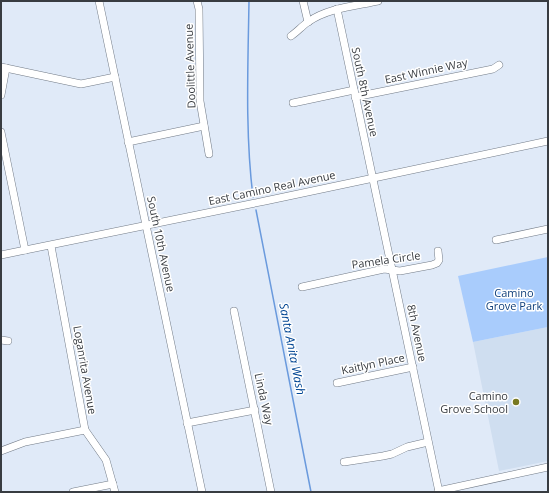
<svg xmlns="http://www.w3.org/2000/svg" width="549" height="493" viewBox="0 0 549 493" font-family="'Open Sans',sans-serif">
<rect width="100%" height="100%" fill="#e0eaf8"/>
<path fill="#cfdef0" d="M548,327V461L499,471L473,342Z"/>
<path fill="#a9ccfc" d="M548,257V327L473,342L458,276Z"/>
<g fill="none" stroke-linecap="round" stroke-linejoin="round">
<g stroke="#6a9add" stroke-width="1.5">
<path d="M249,1C248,66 245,132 253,197"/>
<path d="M256,210L311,492"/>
</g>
<defs>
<g id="minor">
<path d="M99,1L202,492"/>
<path d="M197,1L199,9L200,101L209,154"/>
<path d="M303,1L308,22"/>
<path d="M337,9L439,492"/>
<path d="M291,36C297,32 302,26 308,22C328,8 355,6 378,1"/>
<path d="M1,67L81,84L115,77"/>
<path d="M1,95L6,68"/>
<path d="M355,97L493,69L499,65"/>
<path d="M293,103L354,90"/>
<path d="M1,132L25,250"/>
<path d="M128,142L204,126"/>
<path d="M496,240L548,229"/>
<path d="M51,246L85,430L106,460L115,492"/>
<path d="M1,255L265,201L548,141"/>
<path d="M302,287L384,269L400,271L432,265L437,263L439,260L438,251"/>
<path d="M234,311L271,492"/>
<path d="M1,340L8,341"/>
<path d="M337,383L413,367"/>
<path d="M187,423L255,410"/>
<path d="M1,451L25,442L85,430"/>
<path d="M344,462L383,456L392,454L407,447L428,442"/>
<path d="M438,491L548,467"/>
<path d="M73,492L113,484"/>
</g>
</defs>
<use href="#minor" stroke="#727b87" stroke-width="8"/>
<use href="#minor" stroke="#fff" stroke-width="7"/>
</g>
<circle fill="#787921" stroke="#fff" stroke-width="1.5" cx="516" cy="402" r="4"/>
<g text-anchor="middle" stroke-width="3" stroke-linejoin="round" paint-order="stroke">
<g font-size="11" fill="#383c41" stroke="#fff">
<text transform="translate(190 66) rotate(-92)" y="4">Doolittle Avenue</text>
<text transform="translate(426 71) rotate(-12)" y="4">East Winnie Way</text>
<text transform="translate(365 92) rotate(78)" y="4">South 8th Avenue</text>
<text transform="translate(272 188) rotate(-12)" y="4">East Camino Real Avenue</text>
<text transform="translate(161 244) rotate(78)" y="4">South 10th Avenue</text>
<text transform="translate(386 260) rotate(-8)" y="4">Pamela Circle</text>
<text transform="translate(417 333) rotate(78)" y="4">8th Avenue</text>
<text transform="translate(373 364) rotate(-12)" y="4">Kaitlyn Place</text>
<text transform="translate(85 370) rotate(80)" y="4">Loganrita Avenue</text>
<text transform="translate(264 399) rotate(78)" y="4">Linda Way</text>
</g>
<g font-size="11" fill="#0f3f7b" stroke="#fff">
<text x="514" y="297">Camino<tspan x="514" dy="13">Grove Park</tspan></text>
</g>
<g font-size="11" fill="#383c41" stroke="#fff" text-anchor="end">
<text x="508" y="400">Camino<tspan x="508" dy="13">Grove School</tspan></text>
</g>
<g font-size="12" font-style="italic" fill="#004593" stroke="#fff">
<text transform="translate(292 349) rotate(79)" y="4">Santa Anita Wash</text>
</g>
</g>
<rect width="549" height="493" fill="none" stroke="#383c41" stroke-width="4"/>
</svg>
